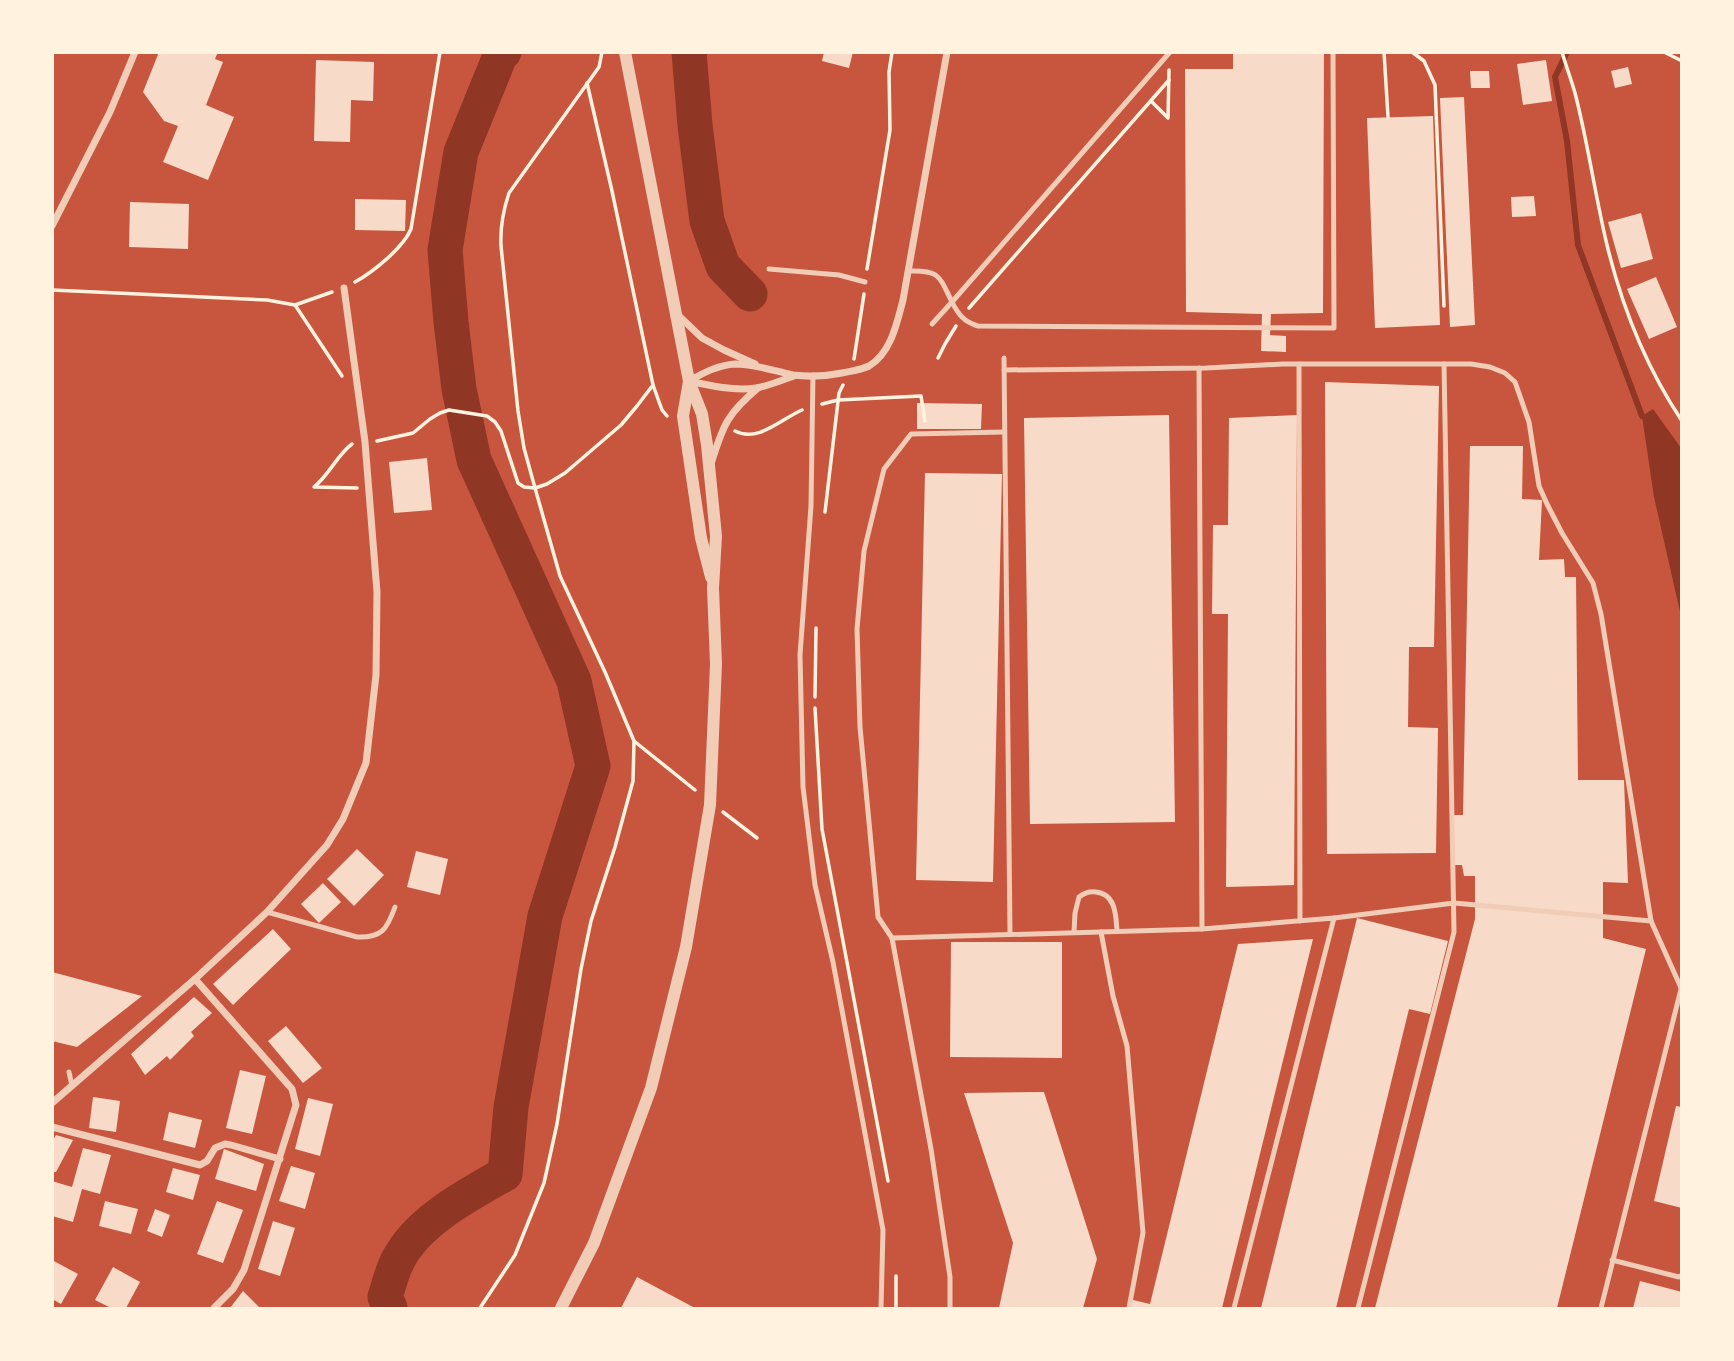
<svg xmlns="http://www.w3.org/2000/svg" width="1734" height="1361" viewBox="0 0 1734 1361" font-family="'Archivo Narrow',sans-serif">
<rect width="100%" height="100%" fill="#c8553d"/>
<path fill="#8f3625" d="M1653,409L1681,448V616L1654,497L1642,416Z"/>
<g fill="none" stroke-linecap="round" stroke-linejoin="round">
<path stroke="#8f3625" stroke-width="6" d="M1567,52L1555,77L1567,141L1578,245L1642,416"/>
<g stroke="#8f3625" stroke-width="35">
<path d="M689,52L695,125L707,221L723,266L750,294"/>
<path d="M390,1308L385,1297C389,1285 392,1271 398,1260C418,1221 468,1195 505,1174L511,1107L545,916L593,766L574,681L474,460L459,389L451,322L445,250L461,152L500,56L504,52"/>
</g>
</g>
<g fill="#f7dbc8">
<path d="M159,52H218L215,59L223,62L206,105L234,117L208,180L163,162L178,126L164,121L143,92Z"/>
<path d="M824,52H853L849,68L822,61Z"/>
<path d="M1233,52H1324L1323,313L1271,314L1270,335L1286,336V352L1261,351L1262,314L1186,312L1185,69H1233Z"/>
<path d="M316,60L374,62L373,101L351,100L350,142L314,141Z"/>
<path d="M1546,60L1552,101L1523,105L1517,64Z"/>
<path d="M1628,67L1632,84L1615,88L1611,71Z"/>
<path d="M1470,71H1489L1490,88H1471Z"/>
<path d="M1464,97L1475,325L1450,327L1440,98Z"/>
<path d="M1433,116L1440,325L1375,328L1367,118Z"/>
<path d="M1534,196L1536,216L1512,217L1511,197Z"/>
<path d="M355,199L406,200L405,231L355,230Z"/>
<path d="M130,202L189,204L188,249L129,247Z"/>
<path d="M1641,213L1653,259L1621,268L1608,222Z"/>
<path d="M1656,277L1677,327L1649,339L1627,289Z"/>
<path d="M1325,382L1439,386L1434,647H1409L1408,727L1438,728L1436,853L1327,854Z"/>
<path d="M917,403L982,404L981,429H917Z"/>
<path d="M1169,415L1175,822L1030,824L1024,418Z"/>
<path d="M1297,415L1294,885L1226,887L1228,614H1212L1213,525H1228L1229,418Z"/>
<path d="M1470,446H1523L1522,499L1542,500L1539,560L1564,559L1565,577H1576L1578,780H1624L1628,883L1603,882V938L1646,949L1557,1308H1375L1475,919V876H1464L1462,865H1452L1453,815H1463Z"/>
<path d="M427,458L432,510L394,513L389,462Z"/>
<path d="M925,473L1002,474L993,882L916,880Z"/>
<path d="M357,849L384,875L354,906L327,879Z"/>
<path d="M416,851L448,859L440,895L407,887Z"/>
<path d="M323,883L341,902L319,923L301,904Z"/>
<path d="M1357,918L1448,941L1430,1014L1409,1009L1336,1308H1261Z"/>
<path d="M273,929L291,949L233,1005L213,984Z"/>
<path d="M1313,939L1222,1308H1127L1129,1299L1150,1304L1238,944Z"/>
<path d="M951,942H1062V1058L950,1057Z"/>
<path d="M52,972L142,996L77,1047L52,1041Z"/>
<path d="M194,997L212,1013L191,1032L194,1036L170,1060L167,1056L145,1075L131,1054Z"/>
<path d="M286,1026L322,1068L303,1083L268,1041Z"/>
<path d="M240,1070L266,1076L252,1134L226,1128Z"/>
<path d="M1044,1092L1097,1259L1083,1308H999L1013,1243L964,1093Z"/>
<path d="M93,1097L120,1101L116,1132L89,1128Z"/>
<path d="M308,1098L333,1104L320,1156L295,1149Z"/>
<path d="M1676,1106L1682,1107V1208L1654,1201Z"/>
<path d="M169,1112L202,1120L195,1148L163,1140Z"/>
<path d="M56,1135L73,1140L56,1172H52V1142Z"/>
<path d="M83,1148L111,1155L100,1194L82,1189L73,1222L52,1216V1181L72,1187Z"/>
<path d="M224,1149L264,1164L256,1191L215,1179Z"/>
<path d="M291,1166L315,1173L305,1209L279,1201Z"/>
<path d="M173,1168L200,1175L193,1200L166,1192Z"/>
<path d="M105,1201L138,1209L131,1234L99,1226Z"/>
<path d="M217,1201L243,1210L223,1263L197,1254Z"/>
<path d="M155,1209L170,1215L162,1237L147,1231Z"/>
<path d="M273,1221L295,1228L280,1276L258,1269Z"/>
<path d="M52,1260L78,1274L61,1304L52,1299Z"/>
<path d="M113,1267L140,1282L126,1308H111L95,1300Z"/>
<path d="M637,1277L695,1308H621Z"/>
<path d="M1640,1281L1682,1292V1308H1633Z"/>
<path d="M243,1291L260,1308H230Z"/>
</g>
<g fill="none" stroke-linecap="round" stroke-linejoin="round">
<g stroke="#fff3e0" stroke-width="3.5">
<path d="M1384,52L1388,117"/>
<path d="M1412,52L1424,61L1435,85L1444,306"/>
<path d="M1562,52C1566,66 1571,79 1575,93C1588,143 1595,195 1607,245C1622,307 1646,367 1682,421"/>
<path d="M1664,52L1682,61"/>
<path d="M587,83L612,191L653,385L662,410L667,416"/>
<path d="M1151,101L1168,118L1169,70"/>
<path d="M867,269L890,130L889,72L892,52"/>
<path d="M355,282C373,272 403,248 411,229L440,52"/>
<path d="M52,290L267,300L295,305L332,292"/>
<path d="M295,305L342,376"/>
<path d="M969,308L1169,80"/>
<path d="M938,358L945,344L956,326"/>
<path d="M854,359L864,294"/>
<path d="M822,404L838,400L921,396L925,421"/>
<path d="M735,431C758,443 781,419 802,410"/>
<path d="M377,441L413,433L430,419L440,413L449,410L487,416L495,422L501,431L518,483L524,487L535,488L524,448L518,411L501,246C500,227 503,211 509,193L599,67L602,52"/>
<path d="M352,444C337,455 330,474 314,487L357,488"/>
<path d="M825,512L839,393L843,385"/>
<path d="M815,697L816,628"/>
<path d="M815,708L822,829L888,1181"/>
<path d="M634,741L695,790"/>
<path d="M723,812L757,838"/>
<path d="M480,1308L515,1255L544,1183L557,1124L581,969L591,921L615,847L633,781L634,741L605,672L560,576L535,488L547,484L565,473L621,425L637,406L653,385"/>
<path d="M896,1308V1276"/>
</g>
<g stroke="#f1ccb7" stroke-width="5">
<path d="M1170,52L952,302C958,314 964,322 978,326L1334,328L1333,52"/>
<path d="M769,269L839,275L865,282"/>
<path d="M909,271C940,270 939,276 952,302L932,324"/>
<path d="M1004,358L1010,934"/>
<path d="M1299,364L1300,921"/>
<path d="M1004,370L1206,368L1283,364H1471L1490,367L1505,373L1515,382L1529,422L1539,486L1547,504L1562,533L1593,583L1601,614L1651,921L1454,903L1334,918"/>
<path d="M813,375L811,506L800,655L803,787L815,885L833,962L883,1230L881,1308"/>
<path d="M1004,432L911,434L884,469L864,551L857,629L860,727L878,917L892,938L1202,929L1199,368"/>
<path d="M267,912L357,937C382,938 387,929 395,907"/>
<path d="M1651,921L1682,990"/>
<path d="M1202,929L1334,918L1234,1308"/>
<path d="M1074,932L1075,913L1079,897C1084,893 1089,891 1096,892C1116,894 1116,916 1117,931"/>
<path d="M1101,932L1113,996L1127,1046L1143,1233L1129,1308"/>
<path d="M892,938L931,1149L950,1277V1308"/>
<path d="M69,1072L72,1086"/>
<path d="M1612,1260L1679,1277L1682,1275"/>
<path d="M1358,1308L1454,932L1444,364"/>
<path d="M1601,1308L1681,989"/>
</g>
<g stroke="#f1ccb7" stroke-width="7">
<path d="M52,226L110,112L135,52"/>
<path d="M678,315L702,338L724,350L755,364"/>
<path d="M689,381C703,373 718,365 735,364C755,364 774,371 793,375C809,377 827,376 842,373C851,371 861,370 869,366C891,353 897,323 903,300L947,52"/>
<path d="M689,381C711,386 734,391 756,388C769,386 782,380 794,376"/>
<path d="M712,461C723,425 728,413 758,388"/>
<path d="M195,979L292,1089L296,1105L244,1270L233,1289L214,1308"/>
<path d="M52,1103L195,979L267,912L327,845L343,819L366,763L376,675L377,592L365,442L344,288"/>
<path d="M52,1127L200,1165L207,1161L215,1148L225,1144L231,1145L280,1159"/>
</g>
<g stroke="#f1ccb7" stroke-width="12">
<path d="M689,381L683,416L701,538L711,577"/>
<path d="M561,1308L594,1243L651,1088L686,947L710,805L716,664L713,588L716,536L707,445L702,414L689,381L625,52"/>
</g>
</g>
<rect width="1734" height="1361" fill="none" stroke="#fff3e0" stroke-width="108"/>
</svg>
